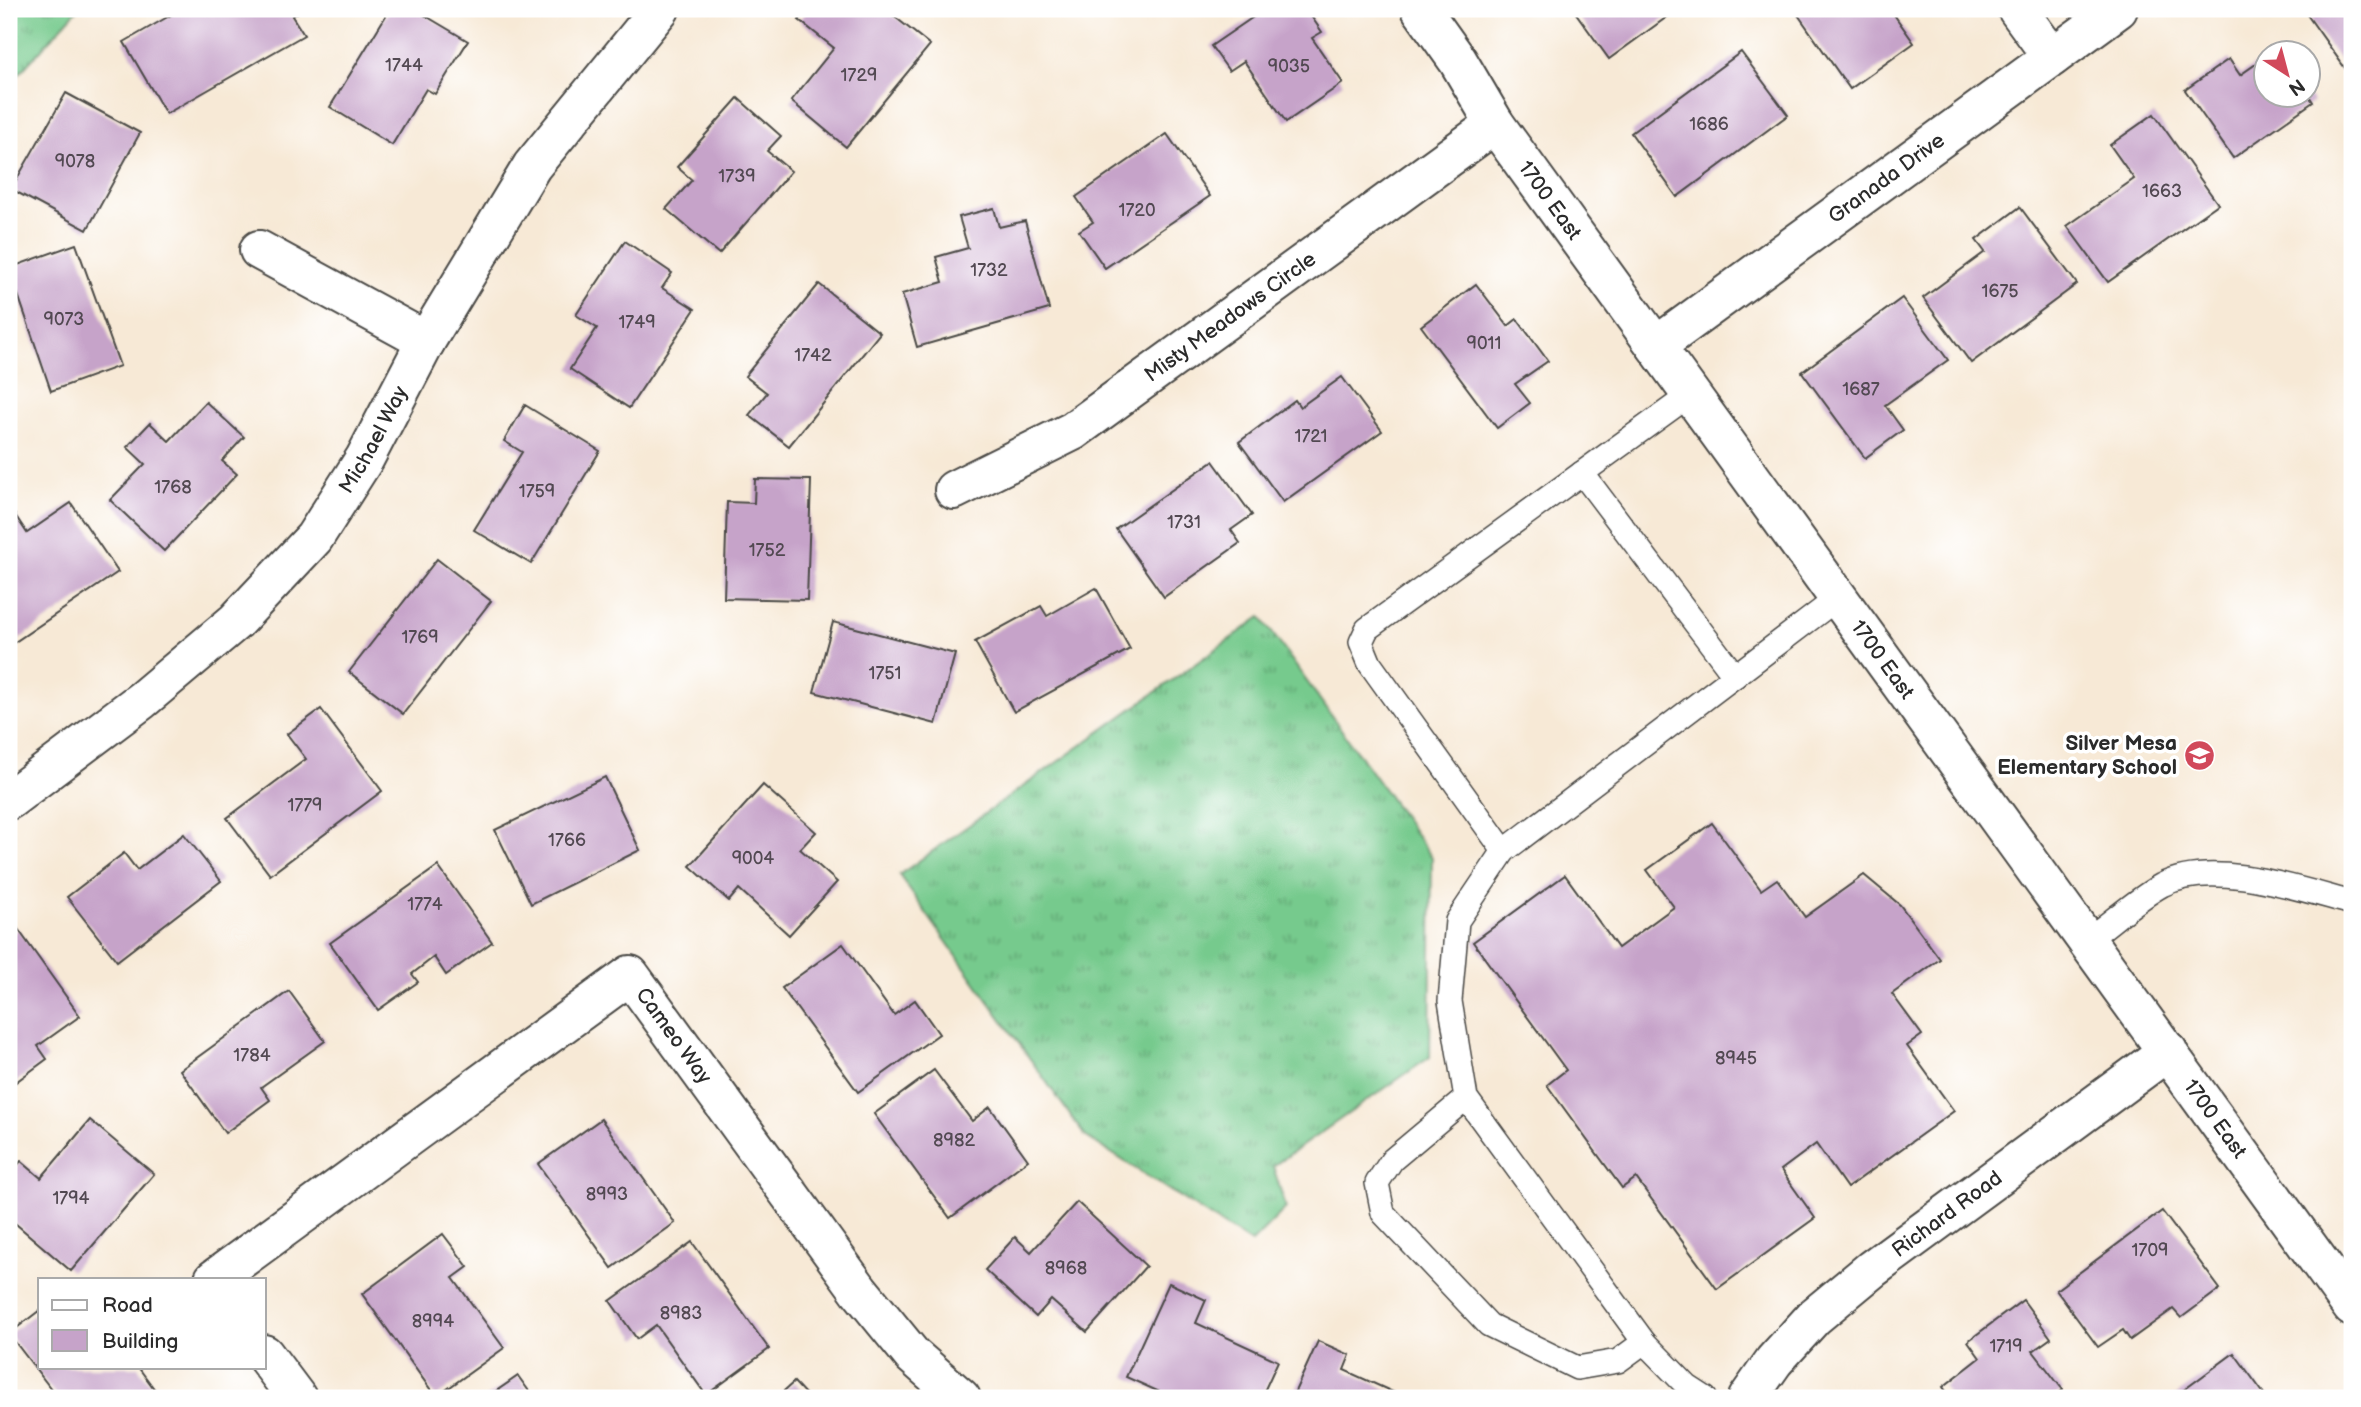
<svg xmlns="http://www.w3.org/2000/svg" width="2361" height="1407" viewBox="0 0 2361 1407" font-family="'Balsamiq Sans',sans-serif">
<defs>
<pattern id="grass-tufts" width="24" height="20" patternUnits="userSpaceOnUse" patternTransform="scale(1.75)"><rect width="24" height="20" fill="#76ca8d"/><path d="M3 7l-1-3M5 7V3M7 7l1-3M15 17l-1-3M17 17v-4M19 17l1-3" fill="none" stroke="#61a473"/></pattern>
</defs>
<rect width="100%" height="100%" fill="#fff"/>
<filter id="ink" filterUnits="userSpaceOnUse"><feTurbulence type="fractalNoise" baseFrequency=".0143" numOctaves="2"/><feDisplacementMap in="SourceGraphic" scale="14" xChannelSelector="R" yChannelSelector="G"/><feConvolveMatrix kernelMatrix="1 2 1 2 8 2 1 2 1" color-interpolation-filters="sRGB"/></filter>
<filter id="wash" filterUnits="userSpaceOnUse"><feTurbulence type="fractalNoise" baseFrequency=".00686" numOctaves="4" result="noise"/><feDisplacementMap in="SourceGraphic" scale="28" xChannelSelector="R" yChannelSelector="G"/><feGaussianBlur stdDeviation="1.57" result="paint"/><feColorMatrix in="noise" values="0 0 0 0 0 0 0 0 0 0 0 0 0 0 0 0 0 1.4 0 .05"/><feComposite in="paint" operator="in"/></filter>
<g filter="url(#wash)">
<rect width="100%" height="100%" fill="#f7e9d6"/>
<g fill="url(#grass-tufts)" stroke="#507a5c" stroke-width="2">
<path d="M9,9H78L9,85Z"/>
<path d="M1261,617L1432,857L1430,1057L1273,1166L1286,1208L1251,1243L1085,1136L899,875Z"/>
</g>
<g id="blocks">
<g fill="#c6a3c9">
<path d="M167,9H303L292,16L304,35L166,114L124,42L171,15Z"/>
<path d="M390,9H414L468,41L435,94L426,89L392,145L330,107Z"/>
<path d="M808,9H885L930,45L846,147L791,101L834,48L799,20Z"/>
<path d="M1265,9H1306L1322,32L1312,38L1343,83L1286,122L1244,61L1229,71L1211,46Z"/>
<path d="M1573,9H1678L1609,59Z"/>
<path d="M1794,9H1890L1914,43L1850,89Z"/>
<path d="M2303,9H2352V78Z"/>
<path d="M1741,52L1788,115L1677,197L1631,133Z"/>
<path d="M2266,57V94H2308L2313,102L2233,158L2185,90L2229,59L2240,75Z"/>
<path d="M66,93L140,133L87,230L11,189Z"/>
<path d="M738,98L781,136L767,151L791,171L719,254L666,209L692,180L677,167Z"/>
<path d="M2154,114L2218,204L2108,282L2067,226L2134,179L2110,145Z"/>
<path d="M1167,134L1210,196L1105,268L1079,231L1093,222L1076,197Z"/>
<path d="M2020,207L2077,284L1971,363L1923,298L1985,252L1976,240Z"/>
<path d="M994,208L999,227L1025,221L1049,309L917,347L902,294L943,282L936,257L968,248L959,217Z"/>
<path d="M625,241L672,273L662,288L695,309L629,408L570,369L597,328L576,315Z"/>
<path d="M76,244L120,366L51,391L9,268Z"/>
<path d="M819,284L880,333L789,446L749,415L767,393L745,376Z"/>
<path d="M1476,284L1508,326L1517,319L1548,361L1515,384L1530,403L1497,428L1421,326Z"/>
<path d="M1902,298L1948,360L1885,405L1903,430L1865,458L1802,372Z"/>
<path d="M1342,377L1382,431L1283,502L1239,442L1295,400L1300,407Z"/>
<path d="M206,402L244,437L222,461L237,474L164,551L110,500L145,464L127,447L150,423L169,441Z"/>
<path d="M525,405L600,451L531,564L474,530L522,452L504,441Z"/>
<path d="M1213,461L1252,515L1231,530L1240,543L1164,597L1116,529Z"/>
<path d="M755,479L811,480L807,600L724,598L727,502L754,503Z"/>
<path d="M71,503L118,572L9,646V515L13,512L27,533Z"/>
<path d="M437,559L491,601L403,714L349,672Z"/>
<path d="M1096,588L1130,649L1014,712L975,642L1041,606L1047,616Z"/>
<path d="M833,622L955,654L936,724L814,692Z"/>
<path d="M321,709L382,791L270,875L227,818L306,759L287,734Z"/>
<path d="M605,777L640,850L531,904L495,830Z"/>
<path d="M763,785L816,832L800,849L837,882L789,935L739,889L729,901L690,866Z"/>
<path d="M1712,823L1761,890L1777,879L1805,917L1864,875L1900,905L1940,959L1892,994L1922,1035L1907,1046L1954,1111L1847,1188L1816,1144L1781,1170L1815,1218L1717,1289L1636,1178L1622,1188L1547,1085L1566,1070L1473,942L1565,875L1618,948L1674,907L1647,870Z"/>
<path d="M184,834L221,881L117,961L67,897L124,853L137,870Z"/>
<path d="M438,866L492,942L446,975L434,957L412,974L418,982L378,1010L330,943Z"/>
<path d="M18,929L80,1016L38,1046L47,1059L9,1087V935Z"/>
<path d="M843,944L894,1015L915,1000L939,1034L858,1092L782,988Z"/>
<path d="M289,991L325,1041L261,1087L270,1100L225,1133L180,1070Z"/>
<path d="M934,1070L972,1121L990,1107L1028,1160L950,1218L874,1114Z"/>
<path d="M601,1119L675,1223L612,1268L538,1164Z"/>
<path d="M90,1120L154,1174L71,1271L9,1218V1176L21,1161L41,1178Z"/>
<path d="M1077,1202L1146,1266L1087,1332L1051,1300L1036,1317L985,1270L1015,1237L1031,1252Z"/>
<path d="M2162,1211L2220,1289L2181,1318L2173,1309L2130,1340L2123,1330L2098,1347L2056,1290Z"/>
<path d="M443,1234L468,1267L453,1278L504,1348L436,1397L362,1294Z"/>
<path d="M692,1242L769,1349L706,1395L656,1325L637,1339L610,1301Z"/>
<path d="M1169,1283L1206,1300L1196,1323L1278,1361L1261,1398H1173L1126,1377Z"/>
<path d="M2023,1300L2051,1338L2033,1351L2063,1390L2052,1398H1951L1943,1387L1980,1358L1968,1341Z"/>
<path d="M40,1310V1367H138L158,1394L152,1398H58L9,1334Z"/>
<path d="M1318,1341L1350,1355L1344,1370L1406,1398H1292Z"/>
<path d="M2234,1353L2267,1398H2173Z"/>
<path d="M518,1376L534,1398H486Z"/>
<path d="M794,1382L809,1398H776Z"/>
</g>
</g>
</g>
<g filter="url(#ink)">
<use href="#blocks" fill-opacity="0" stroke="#4a4845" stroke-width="2"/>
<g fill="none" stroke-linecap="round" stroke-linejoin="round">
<defs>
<g id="lane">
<path d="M1582,473L1735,676"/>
<path d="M1504,851L1839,597"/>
<path d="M2087,940C2109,924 2138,898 2162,885C2213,859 2299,889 2352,903"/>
<path d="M1466,1098L1644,1342L1618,1361L1577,1368L1489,1325L1383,1213L1377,1183L1392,1160L1466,1098L1450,1001L1457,921L1504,851L1370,664L1361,642L1367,629L1691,394"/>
<path d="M1644,1342L1688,1387L1705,1398"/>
</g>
<g id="street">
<path d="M2017,9L2052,57"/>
<path d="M259,250L426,341"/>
<path id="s1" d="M1656,346L2118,9"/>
<path id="s2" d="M954,490L1073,431L1495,124"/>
<path id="s3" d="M214,1279L630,975L859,1290L912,1355L961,1398"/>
<path d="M264,1354L297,1398"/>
<path id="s4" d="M1748,1398L1774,1361L1814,1317L1872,1269L2168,1051"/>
</g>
<g id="secondary">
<path id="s5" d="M1421,9L1458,61L1495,124L2352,1307"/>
<path id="s6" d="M9,800L142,700L236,621L314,538L365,458L426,341L532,166L660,9"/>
</g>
</defs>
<use href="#lane" stroke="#4a4845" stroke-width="26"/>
<use href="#street" stroke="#4a4845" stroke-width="42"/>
<use href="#secondary" stroke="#4a4845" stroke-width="42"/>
<use href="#lane" stroke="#fff" stroke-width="23"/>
<use href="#street" stroke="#fff" stroke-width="38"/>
<use href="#secondary" stroke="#fff" stroke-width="38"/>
</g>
</g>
<defs>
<symbol id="school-disc" viewBox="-11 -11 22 22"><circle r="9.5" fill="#d1495b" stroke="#fff"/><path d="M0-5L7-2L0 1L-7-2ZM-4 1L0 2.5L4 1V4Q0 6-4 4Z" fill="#fff"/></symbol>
</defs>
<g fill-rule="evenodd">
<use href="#school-disc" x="2182" y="738" width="35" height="35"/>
</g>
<g text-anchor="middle" stroke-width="7" stroke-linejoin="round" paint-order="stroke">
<g font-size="18" fill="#524952">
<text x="404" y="71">1744</text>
<text x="1289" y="72">9035</text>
<text x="859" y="81">1729</text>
<text x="1709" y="130">1686</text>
<text x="75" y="167">9078</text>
<text x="737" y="182">1739</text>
<text x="2162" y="197">1663</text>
<text x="1137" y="216">1720</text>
<text x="989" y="276">1732</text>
<text x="2000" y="297">1675</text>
<text x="64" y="325">9073</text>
<text x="637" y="328">1749</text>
<text x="1484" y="349">9011</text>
<text x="813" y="361">1742</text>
<text x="1861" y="395">1687</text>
<text x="1311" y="442">1721</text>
<text x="173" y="493">1768</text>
<text x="537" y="497">1759</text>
<text x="1184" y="528">1731</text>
<text x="767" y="556">1752</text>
<text x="420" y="643">1769</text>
<text x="885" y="679">1751</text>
<text x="305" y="811">1779</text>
<text x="567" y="846">1766</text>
<text x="753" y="864">9004</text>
<text x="425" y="910">1774</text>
<text x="252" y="1061">1784</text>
<text x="1736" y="1064">8945</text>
<text x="954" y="1146">8982</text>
<text x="607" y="1200">8993</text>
<text x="71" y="1204">1794</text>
<text x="2150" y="1256">1709</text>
<text x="1066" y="1274">8968</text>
<text x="681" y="1319">8983</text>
<text x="433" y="1327">8994</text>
<text x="2006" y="1352">1719</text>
</g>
<g font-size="21" fill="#2b2b2b" stroke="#fff">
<text dy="7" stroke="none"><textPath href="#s1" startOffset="285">Granada Drive</textPath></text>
<text dy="7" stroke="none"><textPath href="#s5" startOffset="231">1700 East</textPath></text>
<text dy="7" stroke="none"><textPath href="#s2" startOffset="327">Misty Meadows Circle</textPath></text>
<text dy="7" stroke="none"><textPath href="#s6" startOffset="518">Michael Way</textPath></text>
<text dy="7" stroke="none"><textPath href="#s5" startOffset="798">1700 East</textPath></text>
<text dy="7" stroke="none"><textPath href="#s3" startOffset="590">Cameo Way</textPath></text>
<text dy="7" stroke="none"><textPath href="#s5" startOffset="1365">1700 East</textPath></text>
<text dy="7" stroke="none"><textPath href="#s4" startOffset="273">Richard Road</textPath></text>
</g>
<g font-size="21" font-weight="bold" fill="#2b2b2b" stroke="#fff" text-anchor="end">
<text x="2177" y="750">Silver Mesa<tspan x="2177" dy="24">Elementary School</tspan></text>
</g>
</g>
<rect width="2361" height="1407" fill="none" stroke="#fff" stroke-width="35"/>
<rect x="38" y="1278" width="228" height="91" fill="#ffffff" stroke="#aaaaaa" stroke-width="2"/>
<rect x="52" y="1300" width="35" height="10" fill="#ffffff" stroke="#aaaaaa" stroke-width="2"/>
<text x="102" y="1312" font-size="21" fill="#2b2b2b">Road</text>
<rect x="52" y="1330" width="35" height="21" fill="#c6a3c9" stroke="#aaaaaa" stroke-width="2"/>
<text x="102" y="1348" font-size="21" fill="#2b2b2b">Building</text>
<g transform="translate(2287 74) rotate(144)"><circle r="33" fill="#ffffff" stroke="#aaaaaa" stroke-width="2"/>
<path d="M0-5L12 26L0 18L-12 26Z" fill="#d1495b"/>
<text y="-10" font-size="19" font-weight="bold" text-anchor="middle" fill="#2b2b2b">N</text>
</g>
</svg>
